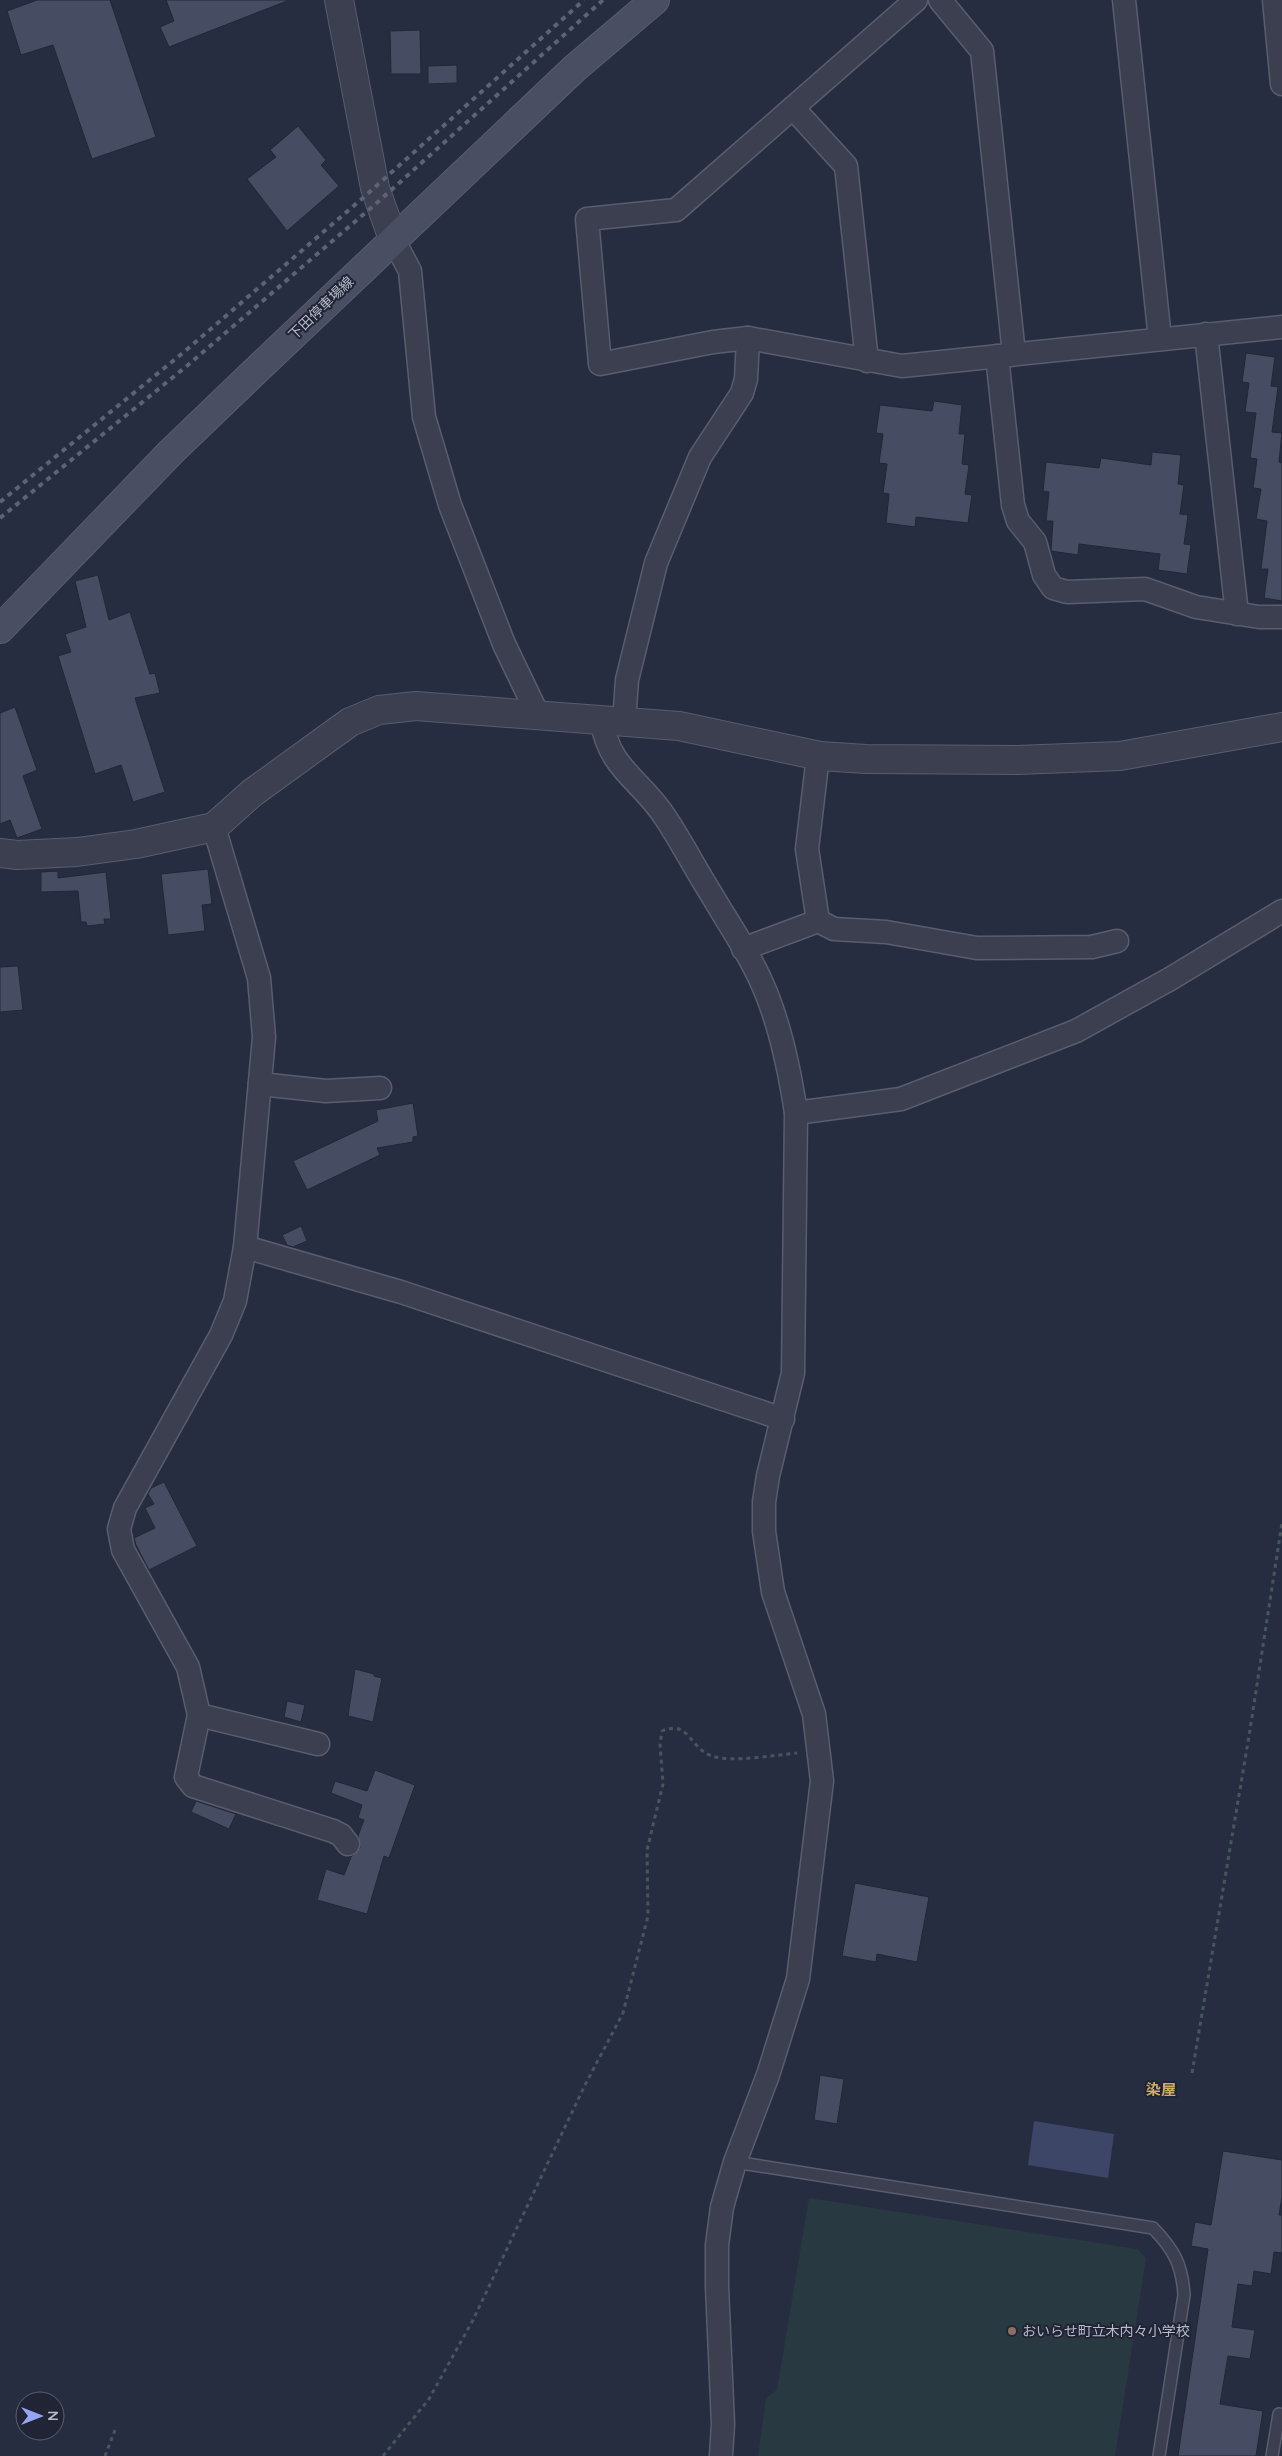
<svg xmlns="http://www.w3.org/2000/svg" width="1282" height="2456" viewBox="0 0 1282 2456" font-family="Quicksand,'Noto Sans JP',sans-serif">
<rect width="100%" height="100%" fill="#272d40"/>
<path fill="#293941" d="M809,2198L1137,2249L1146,2258L1115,2456H758L766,2398L777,2390Z"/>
<path fill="#3e4667" d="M1034,2121L1114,2134L1108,2178L1028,2165Z"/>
<g fill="#464c61" stroke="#222637">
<path d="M37,0H110L156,137L92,159L53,45L21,55L7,11Z"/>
<path d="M166,0H287V1L169,47L160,27L174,21Z"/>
<path d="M420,30L421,74H391L390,31Z"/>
<path d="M457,65V83L428,84V66Z"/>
<path d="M298,126L326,160L321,165L339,186L287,231L247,179L276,157L270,150Z"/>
<path d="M1246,353L1275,357L1271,386L1278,387L1272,432L1282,433L1279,462L1282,463V601L1264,598L1268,569H1261L1267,521L1256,519L1261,489L1253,488L1257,459L1250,458L1256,413L1245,412L1249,383L1242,382Z"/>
<path d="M934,401L962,405L959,434H965L962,464L969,465L965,494L972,495L968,523L916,517L915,527L886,523L889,494L883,493L887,464L879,463L883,434L876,433L880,405L932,411Z"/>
<path d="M1152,452L1181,455L1178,484L1184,485L1180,514L1188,515L1184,544L1191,545L1187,574L1158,570L1160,554L1079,544L1078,555L1051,551L1053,521H1046L1049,492L1043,491L1046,462L1099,468L1101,458L1151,465Z"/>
<path d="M98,575L109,620L130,612L150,674L155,673L160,693L135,698L165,792L133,802L121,765L95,774L58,656L71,652L65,634L86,627L75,581Z"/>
<path d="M15,707L37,770L23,776L42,829L17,838L10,820L0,824V713Z"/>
<path d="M208,869L212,904L202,905L205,931L168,935L161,874Z"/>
<path d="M58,871V878L106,872L111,919H104L105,924L87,926L86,922H81L78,891L41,892V872Z"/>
<path d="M18,966L23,1010L0,1012V967Z"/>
<path d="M413,1103L418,1136L413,1137V1142L377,1148L380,1155L307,1190L293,1161L378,1121L376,1110Z"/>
<path d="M301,1226L307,1241L293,1247L287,1245L282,1235Z"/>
<path d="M164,1482L197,1546L149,1570L136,1545L134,1538L155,1528L145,1508L154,1504L148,1494L151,1488Z"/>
<path d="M355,1669L374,1674V1676L382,1678L373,1722L348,1716Z"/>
<path d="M287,1701L305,1705L301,1722L284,1717Z"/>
<path d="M375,1770L415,1785L389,1858L384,1856L367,1914L317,1900L326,1869L344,1875L351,1857L360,1848L358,1836L364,1820L358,1818L362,1805L331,1793L335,1781L367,1791Z"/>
<path d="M196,1801L236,1814L229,1829L191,1812Z"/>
<path d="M855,1883L929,1897L917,1962L877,1954L876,1962L842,1956Z"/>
<path d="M820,2075L844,2079L837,2124L814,2120Z"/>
<path d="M1223,2151L1282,2160V2197L1279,2215H1282V2253L1274,2252L1271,2274L1254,2271L1252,2286L1238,2284L1232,2327L1255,2330L1250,2359L1228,2356L1220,2404L1263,2411L1256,2456H1178L1208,2249L1191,2246L1195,2222L1211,2225Z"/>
</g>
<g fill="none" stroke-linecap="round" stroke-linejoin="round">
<defs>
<g id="service">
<path d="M735,2162L1153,2228C1174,2250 1182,2264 1184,2295L1159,2456"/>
<path d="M1272,2456L1279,2414"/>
</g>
<g id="minor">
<path d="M916,0L676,210L587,219L600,364L713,342L748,338L902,366L1282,327"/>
<path d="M940,0L982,51L1014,354"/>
<path d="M1124,0L1160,339"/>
<path d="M1274,0L1282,84"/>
<path d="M793,108L846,166L867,361"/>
<path d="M393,239L410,271L424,417L450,505L504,644L538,715"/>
<path d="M1206,334L1237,614"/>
<path d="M997,356L1013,505L1018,521L1035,542L1044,575L1053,588L1067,592L1145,589L1196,607L1259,617H1282"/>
<path d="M602,721C608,768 642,781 665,817C681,841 695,868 710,892C730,926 753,959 767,995C782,1033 790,1073 796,1113L793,1373L768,1476L764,1502V1531L773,1592L814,1714L822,1781L798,1979L768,2075L735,2162L722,2207L717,2245V2286L723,2424L721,2456"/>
<path d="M624,722L627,680L656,563L700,457L742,393L746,379L748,338"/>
<path d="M214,827L259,978L264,1037L245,1247L235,1301L221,1335L125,1508L119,1529L123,1550L188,1667L199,1715L318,1744"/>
<path d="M818,921L807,849L818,756"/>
<path d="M743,949L818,921L834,929L886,932L977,948L1092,947L1117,941"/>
<path d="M260,1084L326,1091L380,1088"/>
<path d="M796,1113L901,1099L1076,1031L1170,979L1282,911"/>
<path d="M245,1247L401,1292L783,1419"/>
<path d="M199,1715L186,1777L193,1786L333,1831L341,1835L348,1844"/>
</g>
<g id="tertiary">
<path d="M339,0L375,188L393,239"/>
<path d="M0,853L17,855L77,852L136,844L214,827L252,793L350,722L379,710L416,706L679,726L820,756L866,759L1017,760L1120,756L1282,727"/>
</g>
<path id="secondary" d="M0,629L171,452L247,379L575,68L655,0"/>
</defs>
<use href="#service" stroke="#595d6d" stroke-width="14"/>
<use href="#minor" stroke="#595d6d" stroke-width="25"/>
<use href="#tertiary" stroke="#595d6d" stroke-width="30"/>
<use href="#secondary" stroke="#595d6d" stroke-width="30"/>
<g stroke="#47565d" stroke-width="3" stroke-dasharray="4 4" stroke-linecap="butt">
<path d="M1192,2073L1249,1736L1282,1523"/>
<path d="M105,2456L115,2430"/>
<path d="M383,2456L429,2399L473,2320L585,2085L623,2013L648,1916L647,1850L663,1784L660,1744L662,1731C689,1719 690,1749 712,1756C731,1763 775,1755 797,1753"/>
</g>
<use href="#service" stroke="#3b3f50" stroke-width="11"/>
<use href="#minor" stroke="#3b3f50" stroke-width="22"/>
<use href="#tertiary" stroke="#3b3f50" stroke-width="28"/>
<use href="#secondary" stroke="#494e62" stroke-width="28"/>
<g stroke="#5d6376" stroke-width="4" stroke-dasharray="5 5" stroke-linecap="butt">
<path d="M0,502L184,352L364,197L584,0"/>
<path d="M0,518L188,365L379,201L603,0"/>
</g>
</g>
<circle fill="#8d6e63" stroke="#202435" stroke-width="2" cx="1012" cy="2331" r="5"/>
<g text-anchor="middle" stroke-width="4" stroke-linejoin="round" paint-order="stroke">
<g font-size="14" fill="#b8bbca" stroke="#202435">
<text transform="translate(321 308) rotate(-44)" y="5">下田停車場線</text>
</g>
<g font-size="14" fill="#b8bbca" stroke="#202435" text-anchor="start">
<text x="1022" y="2336">おいらせ町立木内々小学校</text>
</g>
<g font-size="15" font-weight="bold" fill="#d0ac6c" stroke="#202435">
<text x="1161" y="2095">染屋</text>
</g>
</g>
<g transform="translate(40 2416) rotate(90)"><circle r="24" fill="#202435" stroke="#5d6071"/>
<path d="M0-4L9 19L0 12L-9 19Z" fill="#94a5f3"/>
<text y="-8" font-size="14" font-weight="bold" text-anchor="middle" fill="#b8bbca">N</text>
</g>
</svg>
